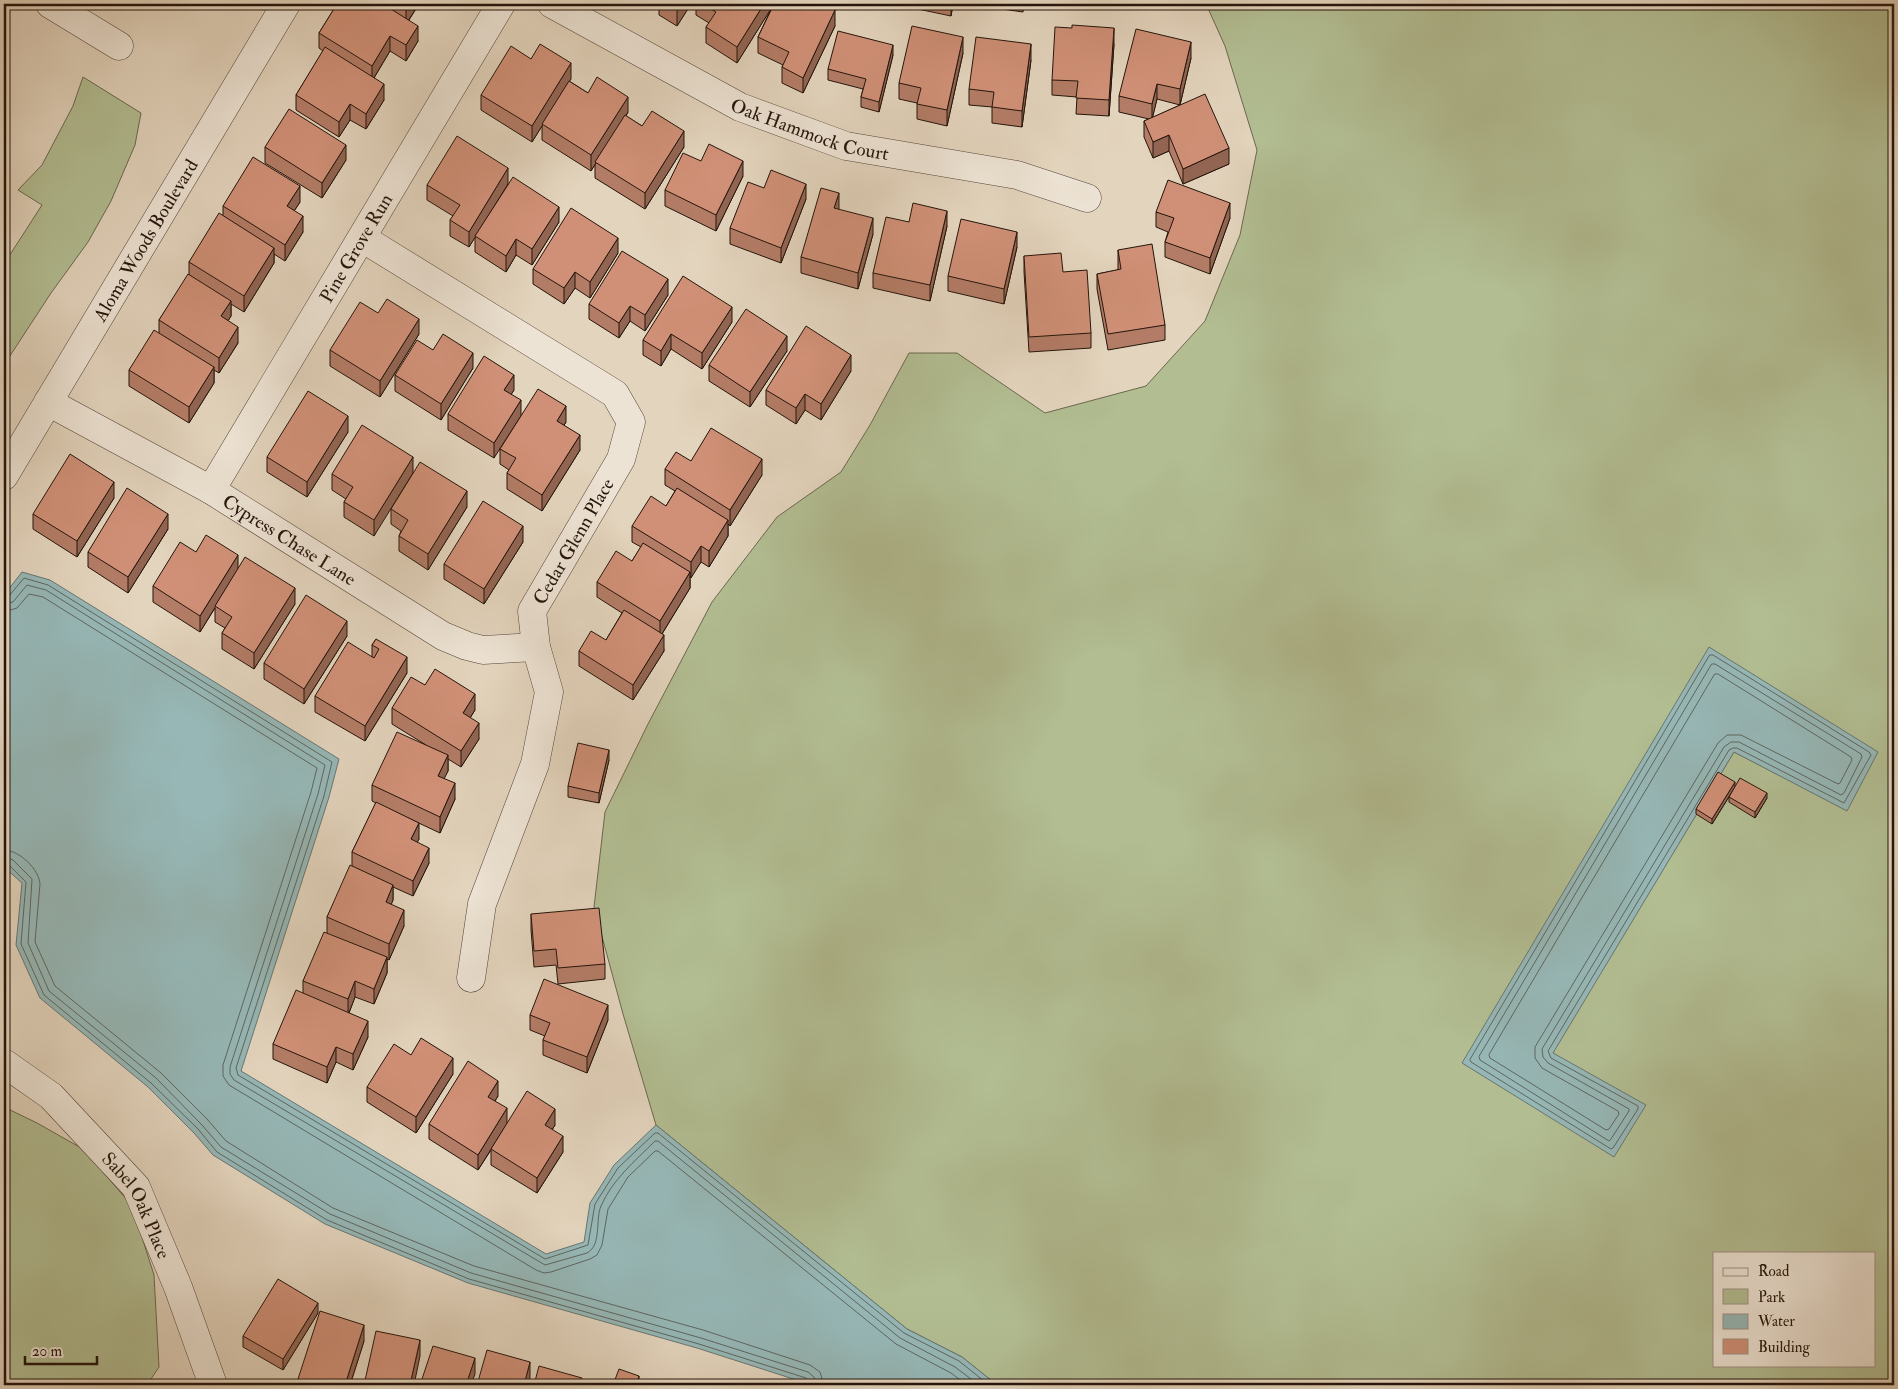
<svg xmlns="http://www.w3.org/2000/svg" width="1898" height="1389" viewBox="0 0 1898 1389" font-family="'IM FELL Double Pica',serif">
<rect width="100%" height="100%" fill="#e3d4bd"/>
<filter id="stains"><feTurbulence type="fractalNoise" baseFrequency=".004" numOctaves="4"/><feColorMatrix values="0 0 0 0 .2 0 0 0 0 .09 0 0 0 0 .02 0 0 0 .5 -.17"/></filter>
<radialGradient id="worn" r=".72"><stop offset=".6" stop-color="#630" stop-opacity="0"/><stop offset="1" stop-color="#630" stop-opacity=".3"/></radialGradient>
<g fill="#b2bd92" stroke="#6b684e" fill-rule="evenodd">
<path d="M1206,4H1894V1385H997L962,1357L907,1329L656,1125L623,1014L594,907L605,812L648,724L712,602L777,517L841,472L870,425L909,353H957L1045,413L1146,386L1205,321L1240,235L1257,150L1225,46ZM1709,647L1847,810L1734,752L1552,1053ZM1714,1253H1874V1365H1714Z"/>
<path d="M83,77L141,113L135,145L111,201L88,242L51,293L4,365V264L42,205L18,190L42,165L73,106Z"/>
<path d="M4,1107L37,1123L83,1149L128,1201L139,1228L154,1275L159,1367L147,1385H4Z"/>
</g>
<g fill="#96b7b6" stroke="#687672">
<path d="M22,572L50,580L339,759L329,797L241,1071L546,1254L584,1242L590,1203L614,1165L656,1125L907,1329L962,1357L997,1385H812L697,1348L468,1283L325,1224L213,1155L194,1133L148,1087L40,998L16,945L22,883L4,867V595Z"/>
<path d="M1709,647L1878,752L1847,811L1734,752L1553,1053L1646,1105L1614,1157L1462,1063Z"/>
</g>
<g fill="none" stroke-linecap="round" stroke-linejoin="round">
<g stroke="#5d6660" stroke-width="1">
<path d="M4,598L9,596L24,578L48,585L332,762L324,796L236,1068L238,1075L545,1259L588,1245L595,1204L618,1168L655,1133H658L904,1333L959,1361L989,1385"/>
<path d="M4,604L13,602L27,585L46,590L325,765L318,794L230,1067V1074L234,1080L545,1265L587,1253C602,1245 595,1220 601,1206C612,1180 635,1161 655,1141H658L900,1338L955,1367L979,1385"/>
<path d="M4,612L17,608L29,594L43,597L317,768L311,792L223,1065V1076L229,1085L536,1270L544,1273L551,1272L590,1259L597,1255L602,1245L608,1209L628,1177L655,1151H658L896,1344L951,1373L967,1385"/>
<path d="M1710,655H1713L1869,752L1871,755L1844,803L1737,748H1733L1729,750L1548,1051L1551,1058L1638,1106V1109L1613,1148L1611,1149L1471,1062L1470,1060Z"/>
<path d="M1712,664H1715L1861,754L1862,757L1844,793L1841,795L1739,742H1731L1724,747L1542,1049L1543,1057L1548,1063L1629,1109V1111L1611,1139L1609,1141L1480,1060L1479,1057Z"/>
<path d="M1715,674H1718L1851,757L1852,760L1840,783L1838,784L1741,735H1727L1718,743L1535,1047V1058L1542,1068L1618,1111L1619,1114L1609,1129L1606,1130L1490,1058L1489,1055Z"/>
<path d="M4,850C19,850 39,869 40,884L35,942L55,986L161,1073L207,1119L226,1141L333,1208L474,1266L703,1330L810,1365L820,1372L824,1385"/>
<path d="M4,857L13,860L32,879L28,943L49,991L156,1078L202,1125L221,1147L330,1214L471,1273L701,1338L808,1372L814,1377L816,1385"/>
<path d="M4,863L9,865L26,882L21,944L44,995L151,1083L198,1129L217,1152L327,1220L469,1279L699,1344L806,1378L809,1381L810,1385"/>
</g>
<defs>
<g id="minor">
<path d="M50,4L119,46"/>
<path id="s1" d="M552,4L740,107L846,146L1017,175L1087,198"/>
<path d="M362,238L615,394L631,422L621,459L532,611L536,647L549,692L535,764L482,904L471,978"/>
<path id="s2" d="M48,402L211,490L443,636L467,646L483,650L536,647"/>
<path id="s3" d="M4,476L286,4"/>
<path id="s4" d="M211,490L501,4"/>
<path id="s5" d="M4,1063L51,1096L136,1187L178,1287L213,1385"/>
</g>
</defs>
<use href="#minor" stroke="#544438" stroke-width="29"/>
<use href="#minor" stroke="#ede3d4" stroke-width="28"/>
</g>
<g fill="#b37c66" stroke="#24140b" fill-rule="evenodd">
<path d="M337,4H419L409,20L418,41L406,61L390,51L374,78L384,100L366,129L350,120L339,137L296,110V95L323,51L319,48V33Z"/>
<path d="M659,4H691L677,26L659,15Z"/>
<path d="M696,4H821L835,26L803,93L782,83V67L783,65L758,53V37L772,7L737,63L706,43V27L709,23L696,15Z"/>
<path d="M894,4H953L951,16Z"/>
<path d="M967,4H1024L1023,12Z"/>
<path d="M1114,44L1109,116L1076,114L1077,97L1052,95V80Z"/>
<path d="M963,53L947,126L917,119V103L899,99V83Z"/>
<path d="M893,55L879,112L861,107V97L863,89L828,80V69Z"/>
<path d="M1191,58L1180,105L1229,164L1183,184L1169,151L1153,158L1144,137V121L1149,119L1119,112V96ZM1157,99L1180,105L1152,118Z"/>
<path d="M531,59L571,79L569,81L588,93L628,112L626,116L642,126L684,147L645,209L595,178V164L591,171L542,140V126L532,142L481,110V95Z"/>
<path d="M1031,60L1022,127L992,123V107L969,105V89Z"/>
<path d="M265,147L346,160L322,198L265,163Z"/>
<path d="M743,176L716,231L665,206V190Z"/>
<path d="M508,184L559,222L532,265L516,255L506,272L475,252V237L469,247L450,236V220L453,216L427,200V185Z"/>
<path d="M764,188L806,199L781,263L730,244V228Z"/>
<path d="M300,202L294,211L303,232L285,261L274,254V263L244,312L231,304V316L228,321L238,343L219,373L214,370V383L189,423L129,386V370L159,333V320L189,275V262L223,215V206Z"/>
<path d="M838,209L873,234L858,289L801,273V257Z"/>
<path d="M1156,212L1230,218L1210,274L1165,257V242L1168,232L1156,227Z"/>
<path d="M909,222L947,226L930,301L873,288V273Z"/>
<path d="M1017,247L1004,304L948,291V276Z"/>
<path d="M1118,250L1165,325V340L1108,350L1097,289V274L1118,270Z"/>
<path d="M618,253L590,298L575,288L564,304L533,284V269Z"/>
<path d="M1024,256L1063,272L1091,333V348L1029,352L1024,272Z"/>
<path d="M668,295L645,331L630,321L619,338L589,319V304Z"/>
<path d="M732,322L702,369L671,349L661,366L643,355V340Z"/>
<path d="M419,334L380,397L330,366V350Z"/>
<path d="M787,351L750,407L709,381V365Z"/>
<path d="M473,368L441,420L395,391V375Z"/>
<path d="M851,371L821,420L805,410L796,424L766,405V390Z"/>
<path d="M514,390L511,394L494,458L448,430V414Z"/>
<path d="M566,422L564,425L580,450L542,511L507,489V473L509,470L500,464V449Z"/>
<path d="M348,432L307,497L267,472V457Z"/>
<path d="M413,457L374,536L344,517V502L346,499L332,490V474Z"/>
<path d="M691,461L762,475L730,526L728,524V536L709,567L701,562L690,578V588L662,634L664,651L633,700L579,666V651L606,640L622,613L597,597V582L632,561L641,547L632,542V526L666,506L675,491L665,485V469Z"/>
<path d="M114,498L77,557L33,529V514Z"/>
<path d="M467,507L428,570L399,551V536L401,531L391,524V509Z"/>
<path d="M168,529L128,593L88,567V552Z"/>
<path d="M523,542L484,604L444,579V564Z"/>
<path d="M196,552L238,569L295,604L254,669L222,649V633L225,628L215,622V608L200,632L153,602V586Z"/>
<path d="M347,636L304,704L264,679V663Z"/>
<path d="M376,639L407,673L365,741L315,712V696L372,657V645Z"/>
<path d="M425,685L475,710L470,718L479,739L461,767L448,759V771L444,778L455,799L440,833L408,818L419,839L417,842L429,863L413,896L393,887V900L391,904L404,926L389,960L387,959V973L374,1004L355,997L349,1013L368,1037L353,1070L336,1062L327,1083L273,1059V1044L303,994V981L327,933V917L352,866V852L376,803L372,801V785L426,745L392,724V708Z"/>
<path d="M609,760L599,803L568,797V786Z"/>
<path d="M1735,787L1712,824L1696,814V809Z"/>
<path d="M1729,797L1767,798L1755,818L1729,802Z"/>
<path d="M531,914L605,964V979L558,984L556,965L534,967L531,930Z"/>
<path d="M530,1015L608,1020L587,1073L543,1055V1040L545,1036L530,1030Z"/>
<path d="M411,1055L453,1074L416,1133L367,1102V1087Z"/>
<path d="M498,1096L495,1101L507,1123L555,1125L552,1130L563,1152L537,1193L491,1165V1150L478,1170L429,1139V1124Z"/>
<path d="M318,1313L283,1370L243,1347V1336Z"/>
<path d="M364,1341L350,1385H298V1379Z"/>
</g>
<g fill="#926553" stroke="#24140b">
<path d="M409,4H419L406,24V8Z"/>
<path d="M681,4H691L677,26V10Z"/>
<path d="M764,4H774L737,63V47Z"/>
<path d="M951,4H953L951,16Z"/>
<path d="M835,10V26L803,93V78Z"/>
<path d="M418,26V41L406,61V45Z"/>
<path d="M1114,28V44L1109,116V100Z"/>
<path d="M390,36V51L372,81V66Z"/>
<path d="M963,37V53L947,126V110Z"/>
<path d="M1191,42V58L1180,105V89Z"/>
<path d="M1031,44V60L1022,127V111Z"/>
<path d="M893,45V55L879,112V102Z"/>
<path d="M571,63V79L532,142V126Z"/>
<path d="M384,84V100L366,129V114Z"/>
<path d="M1157,84V99L1152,120V104Z"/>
<path d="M628,97V112L591,171V155Z"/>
<path d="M350,104V120L339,137V122Z"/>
<path d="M684,131V147L645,209V193Z"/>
<path d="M1169,135V151L1153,158V142Z"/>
<path d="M346,145V160L322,198V183Z"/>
<path d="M1229,148V164L1183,184V169Z"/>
<path d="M743,161V176L716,231V215Z"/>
<path d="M508,168V184L469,247V232Z"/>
<path d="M806,184V199L781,263V248Z"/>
<path d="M300,186V202L287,222V206Z"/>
<path d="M839,193V209L834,223V208Z"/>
<path d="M1230,203V218L1210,274V258Z"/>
<path d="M559,207V222L532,265V249Z"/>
<path d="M947,211V226L930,301V285Z"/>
<path d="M303,216V232L285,261V245Z"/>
<path d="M873,218V234L858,289V273Z"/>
<path d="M1017,232V247L1004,304V289Z"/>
<path d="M618,238V253L590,298V282Z"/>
<path d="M516,239V255L506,272V256Z"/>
<path d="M274,248V263L244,312V296Z"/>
<path d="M575,272V288L564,304V288Z"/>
<path d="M668,279V295L645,331V315Z"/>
<path d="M231,301V316L221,332V316Z"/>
<path d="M630,306V321L619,338V323Z"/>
<path d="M732,307V322L702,369V353Z"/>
<path d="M419,319V334L380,397V381Z"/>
<path d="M238,327V343L219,373V358Z"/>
<path d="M671,334V349L661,366V351Z"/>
<path d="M787,336V351L750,407V392Z"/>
<path d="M473,353V368L441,420V404Z"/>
<path d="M851,355V371L821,420V404Z"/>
<path d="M214,367V383L189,423V407Z"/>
<path d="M514,375V390L504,406V390Z"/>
<path d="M805,394V410L796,424V408Z"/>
<path d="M521,400V416L494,458V443Z"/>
<path d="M566,406V422L557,436V421Z"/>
<path d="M348,416V432L307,497V482Z"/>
<path d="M580,435V450L542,511V495Z"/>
<path d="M413,457V473L374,536V520Z"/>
<path d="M762,459V475L730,526V510Z"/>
<path d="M114,482V498L77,557V541Z"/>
<path d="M467,491V507L428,570V554Z"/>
<path d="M168,514V529L128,593V577Z"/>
<path d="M728,520V536L709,567V551Z"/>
<path d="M523,526V542L484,604V589Z"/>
<path d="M701,546V562L691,578V562Z"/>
<path d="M238,555V570L200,632V616Z"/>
<path d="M690,572V588L660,637V621Z"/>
<path d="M295,588V604L254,669V653Z"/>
<path d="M347,621V636L304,704V689Z"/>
<path d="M664,635V651L633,700V685Z"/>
<path d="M407,657V673L365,741V726Z"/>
<path d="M475,694V710L463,729V713Z"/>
<path d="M479,723V739L461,767V751Z"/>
<path d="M609,750V760L599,803V793Z"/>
<path d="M448,755V771L438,791V776Z"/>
<path d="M1735,782V787L1712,824V819Z"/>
<path d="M455,783V799L440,833V817Z"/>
<path d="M1767,793V798L1755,818V812Z"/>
<path d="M419,823V839L411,855V839Z"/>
<path d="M429,848V863L413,896V881Z"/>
<path d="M393,885V900L386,918V902Z"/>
<path d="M404,910V926L389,960V944Z"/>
<path d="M387,957V973L374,1004V989Z"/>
<path d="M355,981V997L348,1015V999Z"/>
<path d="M608,1005V1020L587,1073V1057Z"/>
<path d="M368,1021V1037L353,1070V1054Z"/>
<path d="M336,1047V1062L327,1083V1067Z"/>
<path d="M453,1058V1074L416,1133V1117Z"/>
<path d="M498,1081V1096L488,1112V1097Z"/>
<path d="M507,1108V1124L478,1170V1155Z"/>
<path d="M555,1109V1125L545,1141V1125Z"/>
<path d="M563,1136V1152L537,1193V1178Z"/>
<path d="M318,1303V1313L283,1370V1359Z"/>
<path d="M364,1325V1341L350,1385H345Z"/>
<path d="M420,1340V1356L414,1385H410Z"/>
<path d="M475,1358V1374L471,1385H466Z"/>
<path d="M530,1362V1378L528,1385H524Z"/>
<path d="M639,1376V1385H636Z"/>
</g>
<g fill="#d09077" stroke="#24140b">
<path d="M337,4H383L418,26L406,45L390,36L372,66L319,33Z"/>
<path d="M399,4H409L406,8Z"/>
<path d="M666,4H681L677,10Z"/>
<path d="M702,4H764L737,47L706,27L716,12Z"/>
<path d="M774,4H821L835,10L803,78L782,67L789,52L758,37Z"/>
<path d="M1072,25L1114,28L1109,100L1076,98L1078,81L1052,80L1055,27L1072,28Z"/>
<path d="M912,26L963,37L947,110L917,104L921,88L899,83Z"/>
<path d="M1136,29L1191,42L1180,89L1157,84L1152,104L1119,96Z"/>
<path d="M838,31L893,45L879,102L861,97L866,79L828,69Z"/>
<path d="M976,37L1031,44L1022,111L992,107L994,92L969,89Z"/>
<path d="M540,44L571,63L532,126L481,95L511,46L531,59Z"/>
<path d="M325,47L384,84L366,114L350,104L339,122L296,95Z"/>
<path d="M597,77L628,97L591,155L542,124L569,81L588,93Z"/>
<path d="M1205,94L1229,148L1183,169L1169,135L1153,142L1144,121Z"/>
<path d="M289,109L346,145L322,183L265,147Z"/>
<path d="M652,111L684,131L645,193L595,162L625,115L642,126Z"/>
<path d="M457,136L508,168L469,232L450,220L460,205L427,185Z"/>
<path d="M709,144L743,161L716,215L665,190L683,153L701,161Z"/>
<path d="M253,157L300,186L287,206L303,216L285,245L223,206Z"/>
<path d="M771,170L806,184L781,248L730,228L748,182L764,188Z"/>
<path d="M513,177L559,207L532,249L516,239L506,256L475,236Z"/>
<path d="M1168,180L1230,203L1210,258L1165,242L1174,218L1156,212Z"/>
<path d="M821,188L839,193L834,208L873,218L858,273L801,257Z"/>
<path d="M913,203L947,211L930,285L873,273L886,217L909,222Z"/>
<path d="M571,208L618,238L590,282L575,272L564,288L533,269Z"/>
<path d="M219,213L274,248L244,296L189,262Z"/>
<path d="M961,219L1017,232L1004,289L948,276Z"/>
<path d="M1152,244L1165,325L1108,334L1097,274L1121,269L1118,250Z"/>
<path d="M622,251L668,279L645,315L630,306L619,323L589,304Z"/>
<path d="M1061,253L1063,272L1087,270L1091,333L1029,337L1024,256Z"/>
<path d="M188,274L231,301L221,316L238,327L219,358L159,320Z"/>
<path d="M683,276L732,307L702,353L671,334L661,351L643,340Z"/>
<path d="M387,299L419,319L380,381L330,350L360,302L378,313Z"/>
<path d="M746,309L787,336L750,392L709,365Z"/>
<path d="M806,326L851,355L821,404L805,394L796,408L766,390Z"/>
<path d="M154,330L214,367L189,407L129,370Z"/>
<path d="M443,334L473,353L441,404L395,375L417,340L433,350Z"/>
<path d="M484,356L514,375L504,390L521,400L494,443L448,414Z"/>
<path d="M538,389L566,406L557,421L580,435L542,495L507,473L516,458L500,449Z"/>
<path d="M308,391L348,416L307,482L267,457Z"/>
<path d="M362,425L413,457L374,520L344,502L353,487L332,474Z"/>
<path d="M711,428L762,459L730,510L665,469L676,452L691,461Z"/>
<path d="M70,454L114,482L77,541L33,514Z"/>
<path d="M420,462L467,491L428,554L399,536L408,520L391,509Z"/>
<path d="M127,488L168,514L128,577L88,552Z"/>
<path d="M677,488L728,520L709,551L701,546L691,562L632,526L651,496L666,506Z"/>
<path d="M483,501L523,526L484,589L444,564Z"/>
<path d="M206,535L238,555L200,616L153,586L180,542L196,552Z"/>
<path d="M643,543L690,572L660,621L597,582L616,551L632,561Z"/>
<path d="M245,557L295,588L254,653L222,633L232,617L215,606Z"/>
<path d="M306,595L347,621L304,689L264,663Z"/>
<path d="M624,610L664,635L633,685L579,651L591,631L606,640Z"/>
<path d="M376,639L407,657L365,726L315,696L348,642L374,658L379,649L372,645Z"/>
<path d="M435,669L475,694L463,713L479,723L461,751L392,708L411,677L425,685Z"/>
<path d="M397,732L448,755L438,776L455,783L440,817L372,785Z"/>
<path d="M578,743L609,750L599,793L568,786Z"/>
<path d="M1718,772L1735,782L1712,819L1696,809Z"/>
<path d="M1740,778L1767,793L1755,812L1729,797Z"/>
<path d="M376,802L419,823L411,839L429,848L413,881L352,852Z"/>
<path d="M350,865L393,885L386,902L404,910L389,944L327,917Z"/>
<path d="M599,908L605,964L558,968L556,949L534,951L531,914Z"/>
<path d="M324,932L387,957L374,989L355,981L348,999L303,981Z"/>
<path d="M544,979L608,1005L587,1057L543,1040L550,1023L530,1015Z"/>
<path d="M296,990L368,1021L353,1054L336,1047L327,1067L273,1044Z"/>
<path d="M421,1038L453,1058L416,1117L367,1087L394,1044L411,1055Z"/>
<path d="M468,1061L498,1081L488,1097L507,1108L478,1155L429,1124Z"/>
<path d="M527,1091L555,1109L545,1125L563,1136L537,1178L491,1149Z"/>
<path d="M278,1279L318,1303L283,1359L243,1336Z"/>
<path d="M320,1311L364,1325L345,1385H316L298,1379Z"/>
<path d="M376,1331L420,1340L410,1385H364Z"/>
<path d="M433,1346L475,1358L466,1385H420Z"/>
<path d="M487,1350L530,1362L524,1385H477Z"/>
<path d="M539,1366L582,1378L580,1385H534Z"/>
<path d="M619,1369L639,1376L636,1385H613Z"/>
<path d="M594,1380L610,1385H592Z"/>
</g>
<g text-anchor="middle" stroke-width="4" stroke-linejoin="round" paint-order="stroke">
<g font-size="19" fill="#24140b" stroke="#ede3d4">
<text dy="7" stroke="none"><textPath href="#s1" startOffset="288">Oak Hammock Court</textPath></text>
<text dy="7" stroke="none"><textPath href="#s3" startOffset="275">Aloma Woods Boulevard</textPath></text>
<text dy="7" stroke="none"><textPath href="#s4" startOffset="282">Pine Grove Run</textPath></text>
<text dy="7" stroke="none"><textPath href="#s2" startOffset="278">Cypress Chase Lane</textPath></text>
<text transform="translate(573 541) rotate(-60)" y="7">Cedar Glenn Place</text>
<text dy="7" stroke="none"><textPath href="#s5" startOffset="198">Sabel Oak Place</textPath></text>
</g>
</g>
<rect width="1898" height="1389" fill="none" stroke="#e3d4bd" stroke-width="20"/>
<rect x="5" y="5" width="1888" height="1379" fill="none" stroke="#24140b" stroke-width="2.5"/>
<rect x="10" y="10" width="1878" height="1369" fill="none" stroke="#24140b"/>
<rect x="1713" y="1252" width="162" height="115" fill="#ede3d4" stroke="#9d9084"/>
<rect x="1723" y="1268" width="25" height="8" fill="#ede3d4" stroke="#9d9084"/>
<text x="1758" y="1276" font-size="15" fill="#24140b">Road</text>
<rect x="1723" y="1289" width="25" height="15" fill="#b2bd92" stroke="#9d9084"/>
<text x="1758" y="1302" font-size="15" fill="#24140b">Park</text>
<rect x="1723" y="1314" width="25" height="15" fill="#96b7b6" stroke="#9d9084"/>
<text x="1758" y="1326" font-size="15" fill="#24140b">Water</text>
<rect x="1723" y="1339" width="25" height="15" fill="#d09077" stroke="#9d9084"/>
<text x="1758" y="1352" font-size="15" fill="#24140b">Building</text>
<path d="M25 1356v8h72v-8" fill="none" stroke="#24140b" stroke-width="2.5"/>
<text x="32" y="1356" font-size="15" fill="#24140b" stroke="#ede3d4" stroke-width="4" paint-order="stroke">20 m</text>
<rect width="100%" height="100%" filter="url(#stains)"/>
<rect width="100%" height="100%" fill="url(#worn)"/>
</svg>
